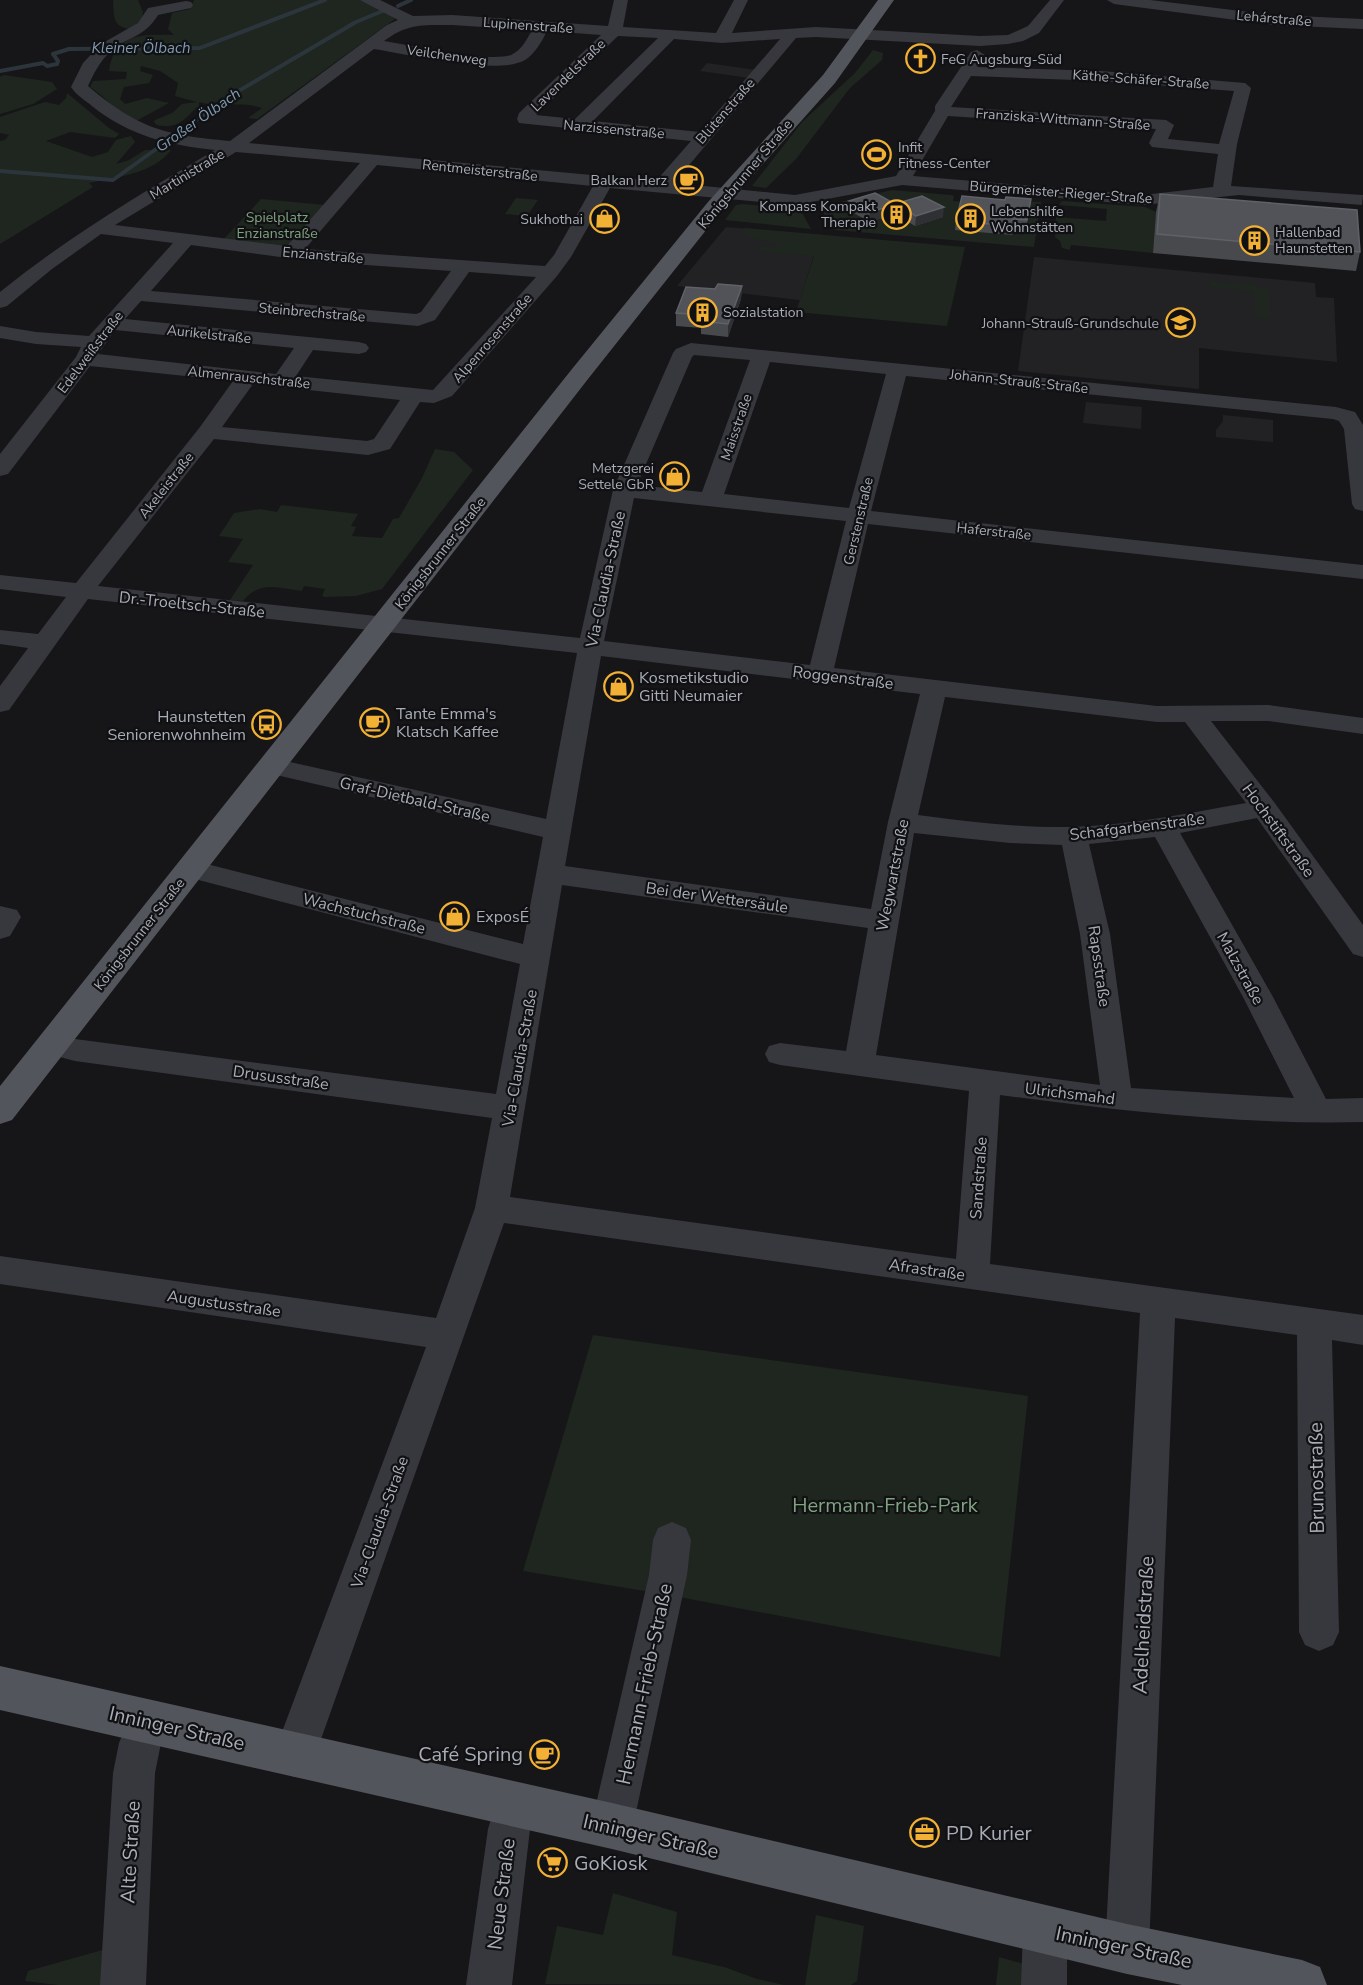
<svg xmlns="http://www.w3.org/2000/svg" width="1363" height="1985" viewBox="0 0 1363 1985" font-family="'Nunito Sans',sans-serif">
<rect width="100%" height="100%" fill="#161618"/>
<g fill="#222225">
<path d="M707,63L756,70L749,78L700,71Z"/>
<path d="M726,227L820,235L800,300L677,286Z"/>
<path d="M1034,257L1315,283L1316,297L1334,298L1337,362L1199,348V389L1018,371Z"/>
<path d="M1086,402L1142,407L1141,429L1083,423Z"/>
<path d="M1223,415L1273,420V442L1216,437V430L1223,421Z"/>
</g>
<g fill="#1e261f">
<path d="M113,0H138L143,12L142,20L130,29C112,27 114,15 113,0Z"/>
<path d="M194,0H361L384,9L395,19L257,119L248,118L262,108C242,101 221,108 199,102V106C185,117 180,130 157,125L154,122L155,120L172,113L182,104L197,102L175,96L178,83L160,71L141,66L140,71L153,75L149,83L124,87L120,99L125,104L147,98L169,103L136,121C119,113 106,98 90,87L93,81L126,79L127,72L109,71C114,33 143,34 174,35L168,29L172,13L190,9Z"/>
<path d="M873,50L883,53L882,60L850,88L796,159L766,188L752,186L802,122L855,73Z"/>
<path d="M4,75L52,82L57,89L33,104L0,114V77Z"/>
<path d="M67,93L109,128L119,134L115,138L70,132L46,141L92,157L108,152L116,140L131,136L135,142L116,164L129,160L145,150H171C153,174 117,177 89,183L93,187L0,244V141L5,140L9,135L0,133V117L45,102L59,105L66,98Z"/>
<path d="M892,190L951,195L954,196L953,201C983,203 1012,200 1041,202L1034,247L835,230L819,207Z"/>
<path d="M516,198L538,200L527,216L505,214Z"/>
<path d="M261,199L325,205L289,248L221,242Z"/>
<path d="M1062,201L1145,207L1156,212L1153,253L1071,245L1070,250L1062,248L1060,241L1055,237L1056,217L1106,221L1107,209L1059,205Z"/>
<path d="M742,204L800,209L811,229L725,220L736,205Z"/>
<path d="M745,228L965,247L947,326L796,312L814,256L771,253L756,250V246C764,244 774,251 780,244L747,236L743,231Z"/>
<path d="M1212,281L1257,285L1258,288L1269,289V319L1255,318V291L1212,287Z"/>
<path d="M435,449L454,452L473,470L382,589L356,596L325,597L322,596L325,589L304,586L302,591C278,588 260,580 243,601L230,600L253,565L228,562L243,539L219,536L234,513L260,509L277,512L281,505L358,514L351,526L356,527L352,536L382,538L393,519L399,518L422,478Z"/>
<path d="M593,1335L1028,1396L1000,1657L663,1594L523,1571Z"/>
<path d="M613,1893L677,1912L672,1955L724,1967L757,1979L784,1985L545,1984L557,1926L603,1935Z"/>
<path d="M816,1915L864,1926L857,1981L851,1985H805Z"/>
<path d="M106,1949L104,1985H58L25,1981L28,1971Z"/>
<path d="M999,1957L1034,1967L1033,1985H996Z"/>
</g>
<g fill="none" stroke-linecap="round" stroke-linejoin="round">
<g stroke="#2c353c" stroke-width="4">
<path d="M398,6L411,0"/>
<path d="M0,71L43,63L47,66L57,64L58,61L53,54L69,49L200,48L325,0"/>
<path d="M0,171L113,180L230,96L356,22L385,10"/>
</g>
<g fill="#37383d" fill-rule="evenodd">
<path d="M360,0H380L413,16L452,15L608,26L614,0H628L623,27L716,33L734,0H748L732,33L816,27L980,36L1008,35L1028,26L1050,0H1064L1039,33L1023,41L1008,44L980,46L816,37L796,38L674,183L795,195L896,176L935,111V106L971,52L977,50L985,55L977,67L1101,71L1245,83L1251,88L1237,144L1231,186L1363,195L1362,205L1239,195L1143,205L902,185L795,205L610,188L571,257L557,276L452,396L434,403L420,402L390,449L368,455L214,439L98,586L580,638L613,490L673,353L676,349L691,343L1336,407L1355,412L1363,425V511L1355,509L1352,504L1344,429L1339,421L1333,419L906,376L871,511L1363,565V579L868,524L834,668L1157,706L1269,705L1363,718V734L1269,721H1211L1274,802L1363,925V957L1353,954L1257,818L1180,833L1273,997L1326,1099L1363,1098V1122C1242,1125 1120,1111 1000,1095L990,1264L1363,1315V1345L1332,1340L1339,1632L1333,1645L1319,1651L1305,1645L1299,1632L1297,1335L1175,1318L1149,1949L1143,1965L1127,1971L1111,1965L1105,1949L1140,1313L504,1223L315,1756L309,1771L294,1777L279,1771L273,1756L426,1347L0,1284V1256L436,1318L475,1208L492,1118L75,1061L41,1052L37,1044L41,1036L52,1033L75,1039L496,1094L520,964L191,878L181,876L177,869L181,862L191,860L523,944L543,837L272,774L263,772L259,766L263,760L272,758L546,819L577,653L88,599L9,710L0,712V686L28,648L0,644V630L38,634L66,597L0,589V575L76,583L200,427L233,381L90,366L8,474L0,476V454L76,357L81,347L36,344L0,338V326L36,332L89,336L173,243L101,234L52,269L7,306L0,308V292C68,237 140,194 215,150C169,145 129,136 92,106C85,100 76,95 71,87L83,63L101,44L138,23L148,8L186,1L191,2L193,5L191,8L158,15C144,38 130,35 111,51C100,61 94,73 88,86C139,129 165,135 230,141L387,25L398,20ZM452,25L532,30C527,39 522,50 511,55C489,63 411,45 384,41C408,23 423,25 452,25ZM547,31L601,35L519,113L517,119L519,123L691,141L656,181L249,143L374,49C407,54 498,76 525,60C535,54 542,41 547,31ZM618,36L658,38L575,119L536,115ZM674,39L722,43L780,39L700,132L593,121ZM971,76L1101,81L1234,91L1219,144L1168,139L1174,125L1166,120L951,107ZM948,116L1156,129L1149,143L1152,147L1218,154L1213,187L1143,195L913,176ZM236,152L360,163L287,246L115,225ZM377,165L593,186L554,255L545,266L305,249ZM191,245L310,261L451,271L421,312L416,314L151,291ZM469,272L536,277L433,390L296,376L313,350L359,354L366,352L369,348L366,344L359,342L125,319L141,301L418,326L435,320ZM115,330L294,348L276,374L98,354ZM694,355L750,360L702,492L637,485L692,357ZM770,362L886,374L849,508L724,494ZM253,384L400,400L374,439L367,441L222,427ZM634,498L846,521L810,665L604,641ZM601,656L920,694L888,822L871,909L565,866ZM945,697L1157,722H1185L1246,803C1189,813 1131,825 1073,827C1021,828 969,822 918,815ZM914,833L1010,843L1062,845L1080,934L1100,1085L876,1055ZM1155,837L1243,997L1294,1098L1131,1088L1110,934L1089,844ZM562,885L868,928L846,1051L780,1043L769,1046L765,1054L769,1062L780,1065L969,1091L956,1259L510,1197Z"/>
<path d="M1107,0H1150L1274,15L1363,19V29L1274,25L1114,4Z"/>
<path d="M0,906L17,910L21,917L10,936L0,939Z"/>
<path d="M672,1522L686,1528L691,1540L687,1575L633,1826L627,1841L612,1847L597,1841L591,1826L649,1575L653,1540L658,1528Z"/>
<path d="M149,1701L164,1707L170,1721L161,1743L155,1773L146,1985H100L113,1773L119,1743L134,1707Z"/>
<path d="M515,1783L530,1789L536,1804L530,1829L512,1985H466L488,1829L500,1789Z"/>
<path d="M1045,1908L1061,1914L1067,1930V1985H1021L1023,1930L1029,1914Z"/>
</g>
<g fill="#53555c" fill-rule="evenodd">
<path d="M878,0H894L835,83L722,210L588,379L12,1120L0,1124V1086L572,369L708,202L823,75Z"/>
<path d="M0,1666L612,1803L1127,1924L1302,1960L1320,1967L1327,1985H1182L1127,1974L612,1849L0,1710Z"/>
</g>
</g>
<g fill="#47494d">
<path d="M1160,194L1360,252L1356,271L1153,253L1156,212Z"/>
<path d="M1031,199L1026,229L1013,228L1012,235L955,230L956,221L1005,200Z"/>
<path d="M849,201L895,204L943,217L915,226L895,214L869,222L849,210Z"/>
<path d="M742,286L741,299L728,337L701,334V328L676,326V313Z"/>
</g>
<g fill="#2f3033">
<path d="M895,205V214L869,222L870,212Z"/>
<path d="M944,207L943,217L915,226L916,216Z"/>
<path d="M742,286L741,299L728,337V324Z"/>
</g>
<g fill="#525359" stroke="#5f6168" stroke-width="1.5">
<path d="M875,193L895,204L922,196L944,207L916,216L895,205L870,212L849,201Z"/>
<path d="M1160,194L1357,210L1360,252L1157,234Z"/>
<path d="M962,196L1005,200L1006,197L1031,199L1027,220L1014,219L1013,226L956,221Z"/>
<path d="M718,284L742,286L728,324L701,321L704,315L676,313L686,287L715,289Z"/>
</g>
<defs>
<symbol id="church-ring" viewBox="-11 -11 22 22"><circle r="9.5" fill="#111113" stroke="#f2b134" stroke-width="1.5"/><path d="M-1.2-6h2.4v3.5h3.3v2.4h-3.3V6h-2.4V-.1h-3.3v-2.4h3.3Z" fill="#f2b134"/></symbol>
<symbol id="stadium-ring" viewBox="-11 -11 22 22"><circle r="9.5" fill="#111113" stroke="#f2b134" stroke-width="1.5"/><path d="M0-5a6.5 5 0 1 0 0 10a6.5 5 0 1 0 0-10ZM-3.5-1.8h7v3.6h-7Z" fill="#f2b134"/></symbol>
<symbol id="cafe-ring" viewBox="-11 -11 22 22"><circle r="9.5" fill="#111113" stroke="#f2b134" stroke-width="1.5"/><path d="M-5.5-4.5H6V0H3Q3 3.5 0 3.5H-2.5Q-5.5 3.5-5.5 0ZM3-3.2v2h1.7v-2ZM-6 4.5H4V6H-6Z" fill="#f2b134"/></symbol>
<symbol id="building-ring" viewBox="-11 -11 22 22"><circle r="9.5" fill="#111113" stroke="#f2b134" stroke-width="1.5"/><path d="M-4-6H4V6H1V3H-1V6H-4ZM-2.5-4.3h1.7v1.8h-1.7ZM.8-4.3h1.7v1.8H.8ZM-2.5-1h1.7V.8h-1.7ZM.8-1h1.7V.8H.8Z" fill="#f2b134"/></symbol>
<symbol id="shop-ring" viewBox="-11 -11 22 22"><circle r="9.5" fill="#111113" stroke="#f2b134" stroke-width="1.5"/><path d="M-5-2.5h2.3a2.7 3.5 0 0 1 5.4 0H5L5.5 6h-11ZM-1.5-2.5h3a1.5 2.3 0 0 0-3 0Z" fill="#f2b134"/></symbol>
<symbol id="school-ring" viewBox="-11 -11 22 22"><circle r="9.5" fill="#111113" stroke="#f2b134" stroke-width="1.5"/><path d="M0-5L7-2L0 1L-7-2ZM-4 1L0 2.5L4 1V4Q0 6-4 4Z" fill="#f2b134"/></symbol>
<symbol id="bus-ring" viewBox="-11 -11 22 22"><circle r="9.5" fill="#111113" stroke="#f2b134" stroke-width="1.5"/><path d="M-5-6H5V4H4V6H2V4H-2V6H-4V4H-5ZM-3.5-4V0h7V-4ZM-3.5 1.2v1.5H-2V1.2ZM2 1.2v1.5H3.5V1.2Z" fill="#f2b134"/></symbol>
<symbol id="office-ring" viewBox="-11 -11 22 22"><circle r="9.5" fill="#111113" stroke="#f2b134" stroke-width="1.5"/><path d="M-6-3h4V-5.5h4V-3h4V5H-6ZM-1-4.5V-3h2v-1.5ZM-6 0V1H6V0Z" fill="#f2b134"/></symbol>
<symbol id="supermarket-ring" viewBox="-11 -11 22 22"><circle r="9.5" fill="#111113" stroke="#f2b134" stroke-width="1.5"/><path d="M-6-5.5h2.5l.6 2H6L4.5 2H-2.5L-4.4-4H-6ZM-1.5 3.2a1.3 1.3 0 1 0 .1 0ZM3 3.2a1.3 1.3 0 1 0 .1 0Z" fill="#f2b134"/></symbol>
</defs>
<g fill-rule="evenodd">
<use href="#church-ring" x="904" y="42" width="33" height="33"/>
<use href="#stadium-ring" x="860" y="138" width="33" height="33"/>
<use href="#cafe-ring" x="672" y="164" width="33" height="33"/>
<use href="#building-ring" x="880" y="198" width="33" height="33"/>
<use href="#shop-ring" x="588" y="202" width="33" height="33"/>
<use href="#building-ring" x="954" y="202" width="33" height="33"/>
<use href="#building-ring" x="1238" y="224" width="33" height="33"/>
<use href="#building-ring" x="686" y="296" width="33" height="33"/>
<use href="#school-ring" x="1164" y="306" width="33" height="33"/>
<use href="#shop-ring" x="658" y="460" width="33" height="33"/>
<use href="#shop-ring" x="602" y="670" width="33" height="33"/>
<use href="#cafe-ring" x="358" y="706" width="33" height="33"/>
<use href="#bus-ring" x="250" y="708" width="33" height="33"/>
<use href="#shop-ring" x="438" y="900" width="33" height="33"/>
<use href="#cafe-ring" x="528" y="1738" width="33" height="33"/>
<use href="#office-ring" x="908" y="1816" width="33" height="33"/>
<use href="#supermarket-ring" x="536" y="1846" width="33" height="33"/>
</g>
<g text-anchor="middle" stroke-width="4.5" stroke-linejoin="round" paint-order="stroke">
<g font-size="14" fill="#a8adb8" stroke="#111113">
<text transform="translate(1274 18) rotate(5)" y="5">Lehárstraße</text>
<text transform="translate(528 25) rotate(4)" y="5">Lupinenstraße</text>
<text transform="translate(447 55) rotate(8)" y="5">Veilchenweg</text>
<text transform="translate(568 75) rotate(-44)" y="5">Lavendelstraße</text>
<text transform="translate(1141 79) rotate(4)" y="5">Käthe-Schäfer-Straße</text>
<text transform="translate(725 111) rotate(-49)" y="5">Blütenstraße</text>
<text transform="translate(1063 119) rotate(4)" y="5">Franziska-Wittmann-Straße</text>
<text transform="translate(614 129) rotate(5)" y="5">Narzissenstraße</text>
<text transform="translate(480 170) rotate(6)" y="5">Rentmeisterstraße</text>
<text transform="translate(187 174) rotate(-31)" y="5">Martinistraße</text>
<text transform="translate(745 174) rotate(-50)" y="5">Königsbrunner Straße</text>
<text transform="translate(1061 192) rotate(4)" y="5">Bürgermeister-Rieger-Straße</text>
<text transform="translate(323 255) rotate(5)" y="5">Enzianstraße</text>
<text transform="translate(312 312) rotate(5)" y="5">Steinbrechstraße</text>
<text transform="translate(209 334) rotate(6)" y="5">Aurikelstraße</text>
<text transform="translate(492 338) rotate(-49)" y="5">Alpenrosenstraße</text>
<text transform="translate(90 352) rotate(-53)" y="5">Edelweißstraße</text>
<text transform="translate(249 377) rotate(6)" y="5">Almenrauschstraße</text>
<text transform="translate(1019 381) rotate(6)" y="5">Johann-Strauß-Straße</text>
<text transform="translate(736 427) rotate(-71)" y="5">Maisstraße</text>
<text transform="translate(166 485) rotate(-52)" y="5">Akeleistraße</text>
<text transform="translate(858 521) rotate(-77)" y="5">Gerstenstraße</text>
<text transform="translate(994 531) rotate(6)" y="5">Haferstraße</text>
<text transform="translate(440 553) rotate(-52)" y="5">Königsbrunner Straße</text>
<text transform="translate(139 934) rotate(-52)" y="5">Königsbrunner Straße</text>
</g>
<g font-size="14" fill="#a8adb8" stroke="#111113" text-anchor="start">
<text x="941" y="64">FeG Augsburg-Süd</text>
<text x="898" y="152">Infit<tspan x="898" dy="16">Fitness-Center</tspan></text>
<text x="667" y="185" text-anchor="end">Balkan Herz</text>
<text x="876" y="211" text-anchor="end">Kompass Kompakt<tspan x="876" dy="16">Therapie</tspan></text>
<text x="991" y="216">Lebenshilfe<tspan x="991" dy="16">Wohnstätten</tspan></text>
<text x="583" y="224" text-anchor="end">Sukhothai</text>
<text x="1275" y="237">Hallenbad<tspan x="1275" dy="16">Haunstetten</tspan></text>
<text x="723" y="317">Sozialstation</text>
<text x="1159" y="328" text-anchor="end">Johann-Strauß-Grundschule</text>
<text x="654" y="473" text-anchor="end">Metzgerei<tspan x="654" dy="16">Settele GbR</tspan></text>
</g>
<g font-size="14" fill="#7fa381" stroke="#111113">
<text x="277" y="222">Spielplatz<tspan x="277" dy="16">Enzianstraße</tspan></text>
</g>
<g font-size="15" font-style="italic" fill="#7f9bb3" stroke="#111113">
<text x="141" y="53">Kleiner Ölbach</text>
<text transform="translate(198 120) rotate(-35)" y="5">Großer Ölbach</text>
</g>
<g font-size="16" fill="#a8adb8" stroke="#111113">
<text transform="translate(605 579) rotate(-78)" y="6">Via-Claudia-Straße</text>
<text transform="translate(192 604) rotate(6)" y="6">Dr.-Troeltsch-Straße</text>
<text transform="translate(843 677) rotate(7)" y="6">Roggenstraße</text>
<text transform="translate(415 799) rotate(13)" y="6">Graf-Dietbald-Straße</text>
<text transform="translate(1137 826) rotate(-7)" y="6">Schafgarbenstraße</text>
<text transform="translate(1279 830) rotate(54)" y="6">Hochstiftstraße</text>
<text transform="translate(892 875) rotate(-79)" y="6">Wegwartstraße</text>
<text transform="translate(717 897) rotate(8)" y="6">Bei der Wettersäule</text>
<text transform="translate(364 913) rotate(14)" y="6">Wachstuchstraße</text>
<text transform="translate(1100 966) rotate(82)" y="6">Rapsstraße</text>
<text transform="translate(1241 968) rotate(61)" y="6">Malzstraße</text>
<text transform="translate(519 1058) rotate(-80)" y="6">Via-Claudia-Straße</text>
<text transform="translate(281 1077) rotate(8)" y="6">Drususstraße</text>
<text transform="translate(1070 1093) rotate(7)" y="6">Ulrichsmahd</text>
<text transform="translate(978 1178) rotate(-86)" y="6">Sandstraße</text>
<text transform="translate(927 1269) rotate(8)" y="6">Afrastraße</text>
<text transform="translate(224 1303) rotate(8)" y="6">Augustusstraße</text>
<text transform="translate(379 1522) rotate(-70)" y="6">Via-Claudia-Straße</text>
</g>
<g font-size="16" fill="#a8adb8" stroke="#111113" text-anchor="start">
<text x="639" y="683">Kosmetikstudio<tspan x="639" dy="18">Gitti Neumaier</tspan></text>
<text x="396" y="719">Tante Emma's<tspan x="396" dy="18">Klatsch Kaffee</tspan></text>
<text x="246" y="722" text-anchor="end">Haunstetten<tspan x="246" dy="18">Seniorenwohnheim</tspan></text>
<text x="476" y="922">ExposÉ</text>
</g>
<g font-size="20" fill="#a8adb8" stroke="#111113">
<text transform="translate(1316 1478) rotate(-91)" y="7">Brunostraße</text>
<text transform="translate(1143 1625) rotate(-87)" y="7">Adelheidstraße</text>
<text transform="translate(644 1684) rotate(-78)" y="7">Hermann-Frieb-Straße</text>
<text transform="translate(177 1728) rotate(13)" y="7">Inninger Straße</text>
<text transform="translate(651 1836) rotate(13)" y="7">Inninger Straße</text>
<text transform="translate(130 1852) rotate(-87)" y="7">Alte Straße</text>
<text transform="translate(501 1894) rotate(-83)" y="7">Neue Straße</text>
<text transform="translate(1124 1947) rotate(12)" y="7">Inninger Straße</text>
</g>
<g font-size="20" fill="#7fa381" stroke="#111113">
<text x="885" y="1512">Hermann-Frieb-Park</text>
</g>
<g font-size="20" fill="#a8adb8" stroke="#111113" text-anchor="start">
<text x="523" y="1761" text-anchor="end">Café Spring</text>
<text x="946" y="1840">PD Kurier</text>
<text x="574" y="1870">GoKiosk</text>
</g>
</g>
</svg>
